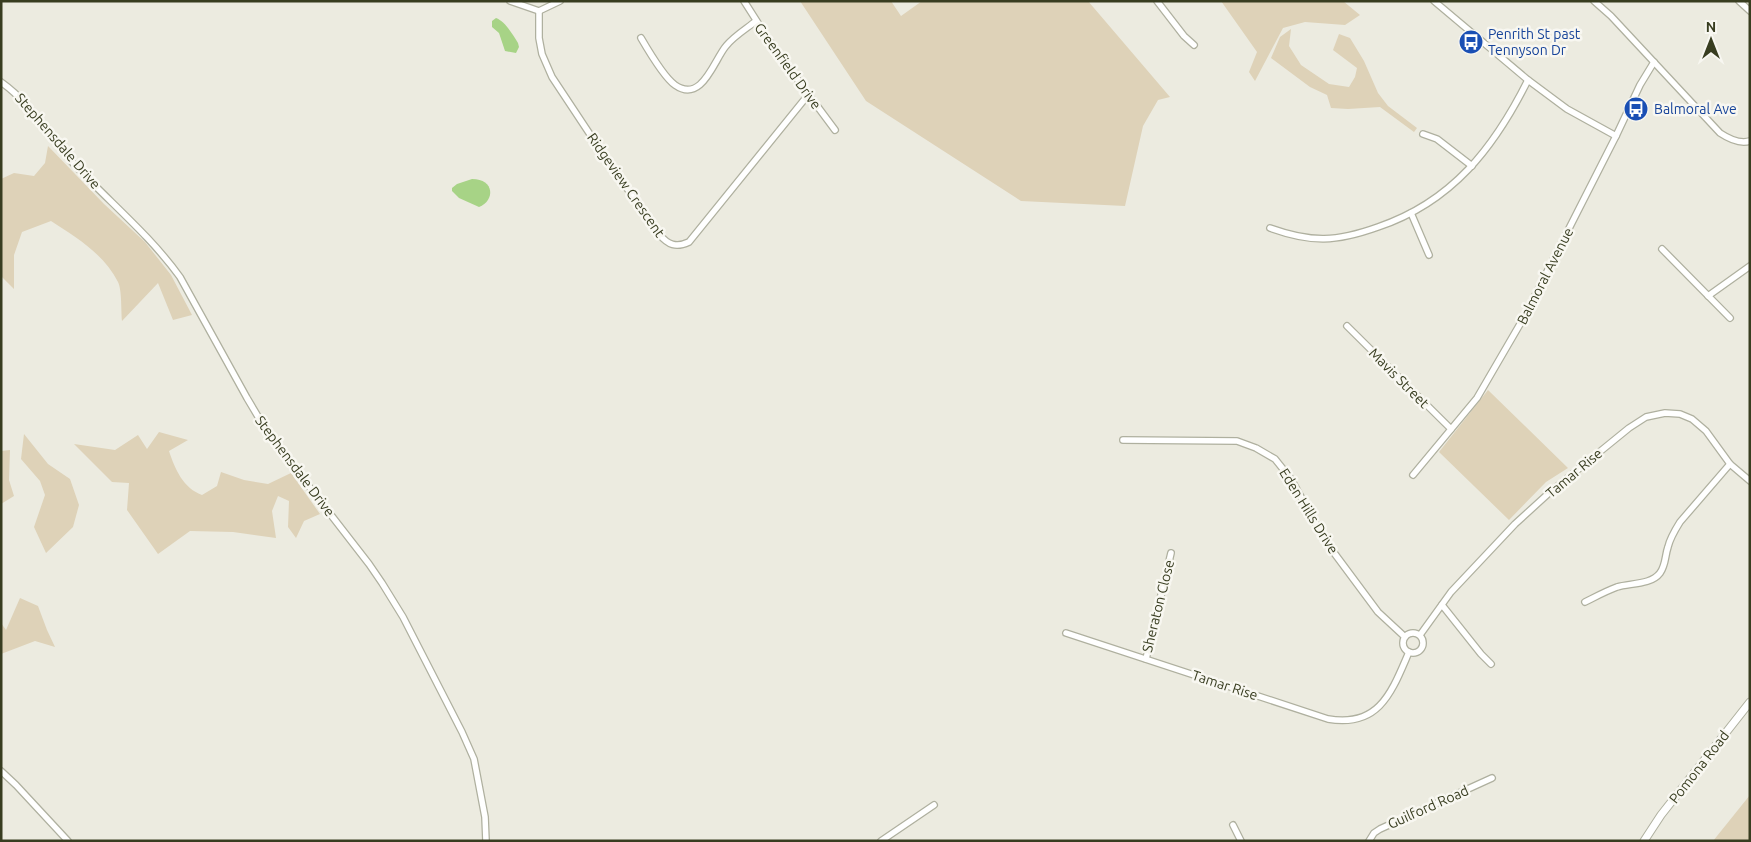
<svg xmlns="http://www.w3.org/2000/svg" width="1751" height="842" viewBox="0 0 1751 842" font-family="Ubuntu,sans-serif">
<rect width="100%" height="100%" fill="#ecebe0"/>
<g fill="#ded2b8">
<path d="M800,1H891L901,16L922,1H1088L1170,97L1158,100L1143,126L1125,206L1021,201L866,101Z"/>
<path d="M1221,1H1343L1360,15L1345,25L1305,22L1283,28L1255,81L1249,72L1257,52Z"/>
<path d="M1291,29L1289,46L1301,65L1329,84L1349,87L1355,77L1357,68L1333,50L1339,34L1350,38L1364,61L1378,93L1388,106L1417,128L1414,132L1380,107L1348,109L1331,108L1327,95L1310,87L1271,58L1280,37Z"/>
<path d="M48,146L104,204L145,242L171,275L192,315L173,320L158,283L122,321C121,311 122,290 118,282C104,254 76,237 51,221L22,232L14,255V289L1,276V179L14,173L34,176L45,163Z"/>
<path d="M1488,390L1568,468L1546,482L1509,520L1439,452Z"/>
<path d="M159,432L188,440L169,451C175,469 183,488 202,495L217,486L221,472L244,480L268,484L291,473L320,514L304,521L296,538L288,527L289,501L278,496L272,511L276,538L233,532L190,531L158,554L127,510L129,483L112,482L74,444L115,450L138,435L147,449Z"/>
<path d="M24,434L48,464L70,479L79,505L73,527L46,553L34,527L45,495L40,481L21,459Z"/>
<path d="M10,450L9,480L14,496L1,504V451Z"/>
<path d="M20,598L38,606L47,630L55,647L35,641L1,654V623L6,630Z"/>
<path d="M1750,795V841H1713Z"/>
</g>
<g fill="#a7d386">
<path d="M496,18C505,21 513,35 518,43L519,47L516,53L505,51L499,33L492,27V21Z"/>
<path d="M472,179C495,179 495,201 479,207L459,198L452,191V188L457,184Z"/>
</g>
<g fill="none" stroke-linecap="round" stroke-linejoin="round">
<defs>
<g id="minor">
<path d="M510,1L539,11"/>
<path d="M744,1L774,48L835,130"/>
<path d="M1157,1L1184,36L1194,45"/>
<path d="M1434,1L1528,80L1567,109L1616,136"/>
<path d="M1594,1L1611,16L1720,133C1729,139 1740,144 1750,141"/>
<path d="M1739,1L1750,11"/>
<path d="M539,11V38L542,54L552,77L605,157L659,234C668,245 676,248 689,242L808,95"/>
<path d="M539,11L560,1"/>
<path d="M641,38C648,50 665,78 675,85C702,104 714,60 726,46C734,36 746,29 756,21"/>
<path d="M1,82C31,103 48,135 72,162C108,201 149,234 180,277L247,398L269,435L369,564L382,583L403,617L462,732L474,759L485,817L486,841"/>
<path d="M1423,134L1437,139L1472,166"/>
<path d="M1411,213L1429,255"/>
<path d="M1270,228C1312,243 1336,242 1378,227C1452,202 1494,148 1528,80"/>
<path d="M1662,249L1730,318"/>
<path d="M1708,296L1750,266"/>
<path d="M1347,326L1451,429"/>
<path d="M1123,440L1237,441L1256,448L1275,459L1291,479L1326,542L1378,612L1405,637"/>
<path d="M1413,475L1477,398L1523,319L1616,136L1640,85L1654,62"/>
<path d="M1585,602C1595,597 1606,591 1617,587C1630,583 1651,585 1660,573C1666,565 1665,555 1668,547C1670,538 1675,530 1680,522L1730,464"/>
<path d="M1442,605L1481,654L1491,664"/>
<circle cx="1413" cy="643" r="10"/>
<path d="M1066,633L1328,719C1380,728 1392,691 1409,652"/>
<path d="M1420,635L1451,592L1515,524L1549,493L1629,428L1646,417L1665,413L1680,414L1692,419L1706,431L1730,464L1750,481"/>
<path d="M1146,659L1171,553"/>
<path d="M1,771L16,785L68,841"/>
<path d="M1233,825L1241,841"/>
<path d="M881,841L934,805"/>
<path d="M1369,841L1374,833L1380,829L1492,778"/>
</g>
<path id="tertiary" d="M1644,841L1661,815L1750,702"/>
</defs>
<use href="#minor" stroke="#afb09f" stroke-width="8"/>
<use href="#tertiary" stroke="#afb09f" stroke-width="9"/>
<use href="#minor" stroke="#fff" stroke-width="5.5"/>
<use href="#tertiary" stroke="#fff" stroke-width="7"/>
</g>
<defs>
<symbol id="bus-disc" viewBox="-11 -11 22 22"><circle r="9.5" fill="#1a4fb4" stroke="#f8f7f1"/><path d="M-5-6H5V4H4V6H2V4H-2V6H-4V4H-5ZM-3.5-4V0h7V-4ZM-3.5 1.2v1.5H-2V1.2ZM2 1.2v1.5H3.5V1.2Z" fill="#fff"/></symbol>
</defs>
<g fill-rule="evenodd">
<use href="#bus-disc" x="1457" y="28" width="28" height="28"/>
<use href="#bus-disc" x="1622" y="95" width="28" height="28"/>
</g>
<g text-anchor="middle" stroke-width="5" stroke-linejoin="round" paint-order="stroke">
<g font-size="14" fill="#164399" stroke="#f8f7f1" text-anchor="start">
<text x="1488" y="39">Penrith St past<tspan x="1488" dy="16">Tennyson Dr</tspan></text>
<text x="1654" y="114">Balmoral Ave</text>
</g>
<g font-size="14" fill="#383d20" stroke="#f8f7f1">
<text transform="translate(788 66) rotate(54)" y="5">Greenfield Drive</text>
<text transform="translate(58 141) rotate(49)" y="5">Stephensdale Drive</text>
<text transform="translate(626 185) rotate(55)" y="5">Ridgeview Crescent</text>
<text transform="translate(1545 276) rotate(-63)" y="5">Balmoral Avenue</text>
<text transform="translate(1399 378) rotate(45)" y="5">Mavis Street</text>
<text transform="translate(295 466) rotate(53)" y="5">Stephensdale Drive</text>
<text transform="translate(1574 473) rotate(-40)" y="5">Tamar Rise</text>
<text transform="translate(1309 511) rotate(58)" y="5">Eden Hills Drive</text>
<text transform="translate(1158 606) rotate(-76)" y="5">Sheraton Close</text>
<text transform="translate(1225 685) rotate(18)" y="5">Tamar Rise</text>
<text transform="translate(1699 767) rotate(-52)" y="5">Pomona Road</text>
<text transform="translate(1428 807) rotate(-24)" y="5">Guilford Road</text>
</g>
</g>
<rect width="1751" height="842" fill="none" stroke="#383d20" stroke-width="5"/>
<g transform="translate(1711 40)" stroke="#f8f7f1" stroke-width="4" paint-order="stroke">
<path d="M0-4L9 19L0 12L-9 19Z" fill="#383d20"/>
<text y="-8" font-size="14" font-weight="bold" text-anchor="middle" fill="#383d20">N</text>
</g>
</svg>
